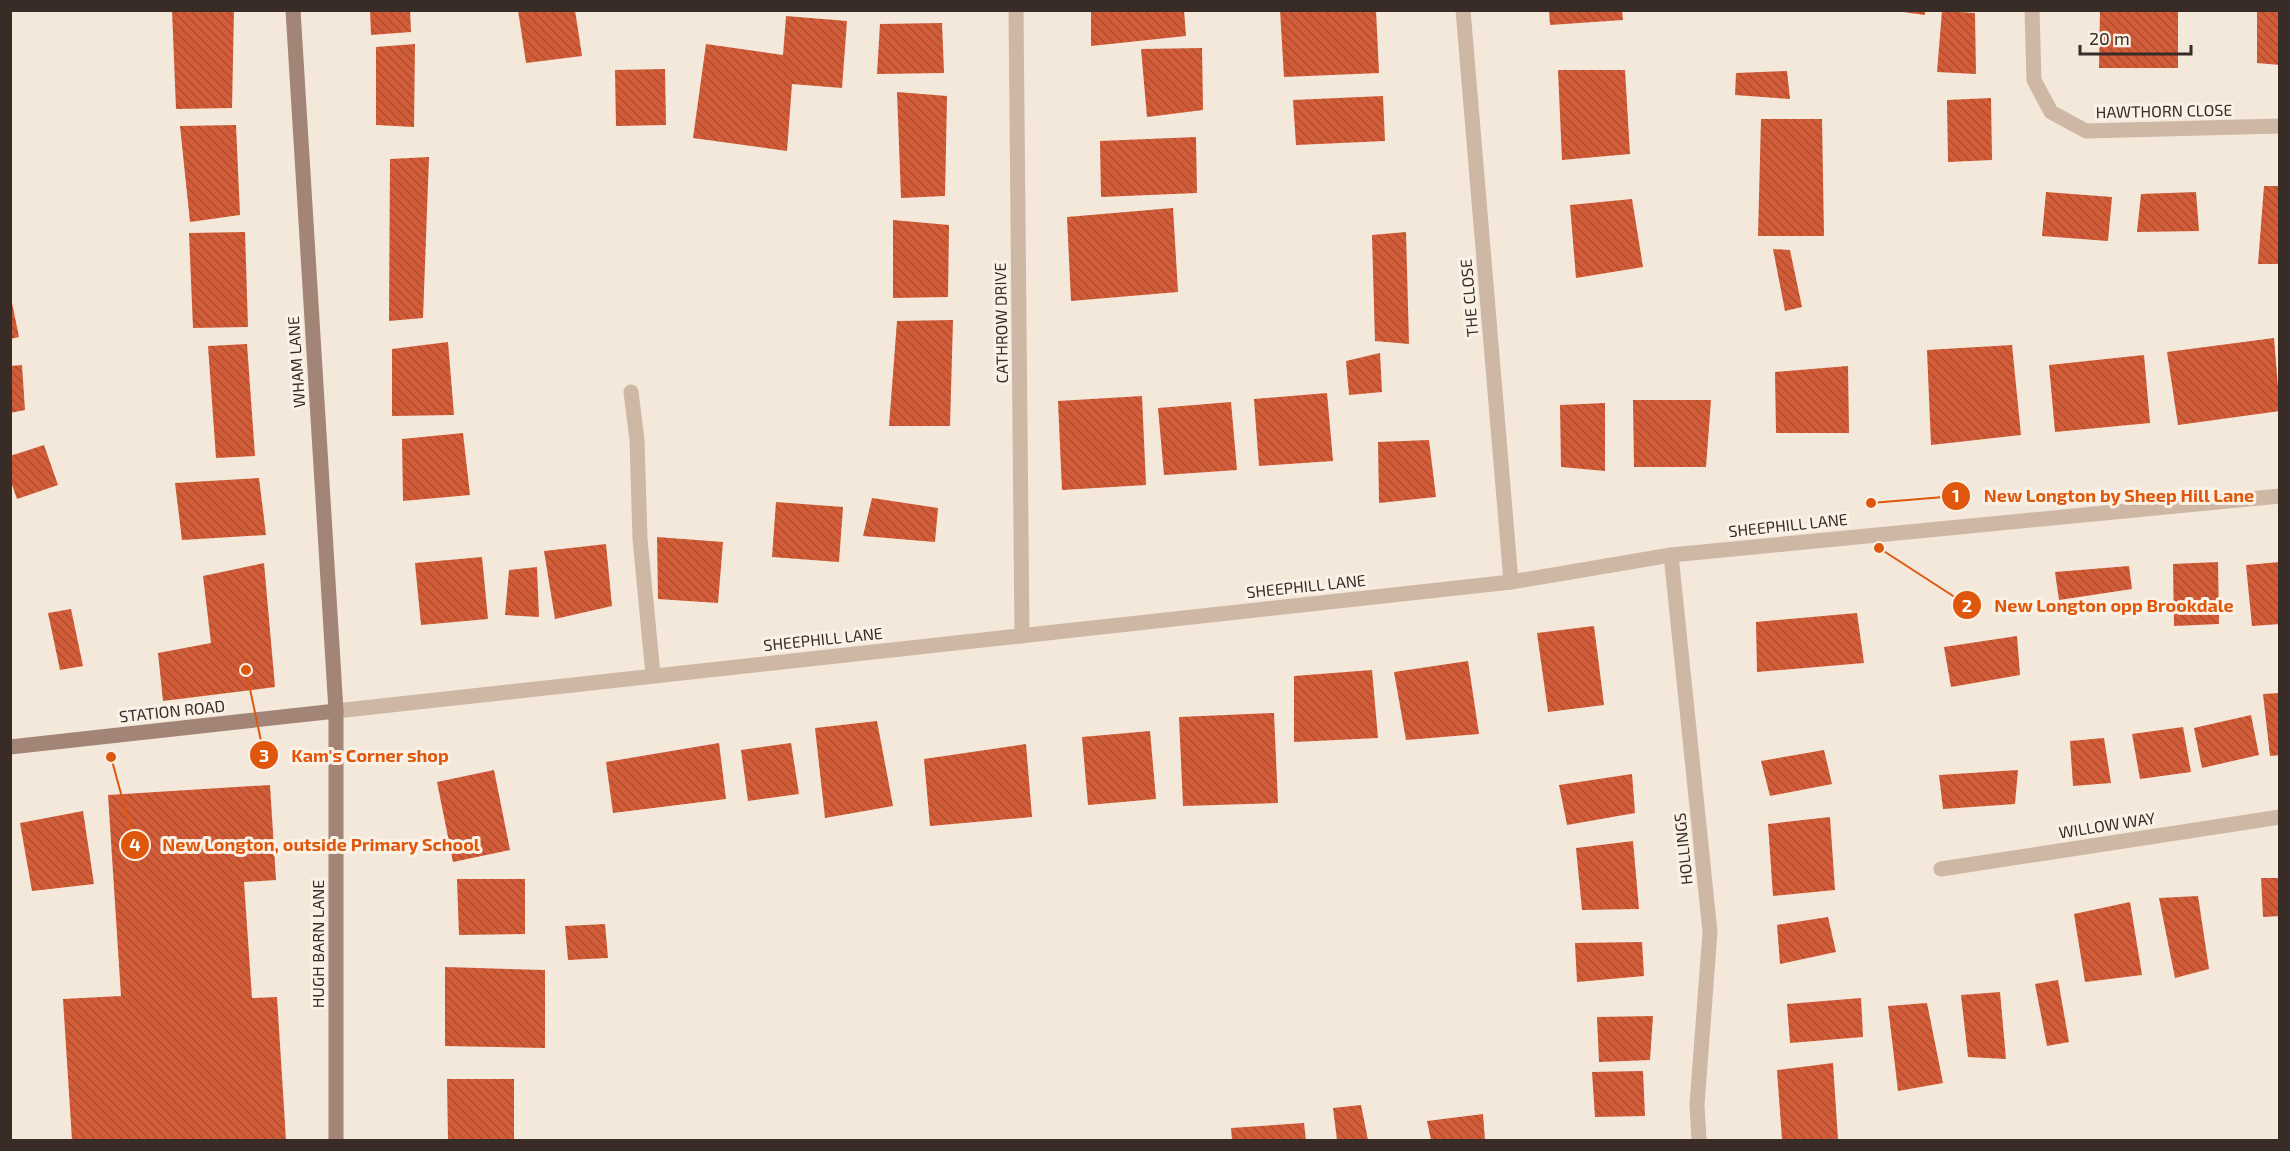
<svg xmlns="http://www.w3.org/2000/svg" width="2290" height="1151" viewBox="0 0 2290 1151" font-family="'Exo 2',sans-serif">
<defs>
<pattern id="building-back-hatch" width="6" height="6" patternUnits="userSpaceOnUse" patternTransform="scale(1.5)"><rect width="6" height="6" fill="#d35d39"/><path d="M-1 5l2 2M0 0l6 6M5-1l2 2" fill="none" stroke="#ac4d30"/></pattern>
</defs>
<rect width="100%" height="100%" fill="#f4e8da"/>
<g fill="url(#building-back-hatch)">
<path d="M172,10H234L232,108L176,109Z"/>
<path d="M370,10H410L411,32L371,35Z"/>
<path d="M518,10H575L582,56L526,63Z"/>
<path d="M1091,10H1184L1186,36L1091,46Z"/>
<path d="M1280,10H1376L1379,73L1284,77Z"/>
<path d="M1549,10H1622L1623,20L1550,25Z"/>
<path d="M1888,10H1925V15Z"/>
<path d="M2100,10H2178V68H2099Z"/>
<path d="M2257,10H2280V65L2257,63Z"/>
<path d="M1942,11L1975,13L1976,74L1937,72Z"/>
<path d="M786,16L847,21L842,88L792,84L787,151L693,138L706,44L783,55Z"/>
<path d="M942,23L944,73L877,74L880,24Z"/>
<path d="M415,44L414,127L376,125V47Z"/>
<path d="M1202,48L1203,110L1147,117L1141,49Z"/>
<path d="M665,69L666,125L616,126L615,70Z"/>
<path d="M1558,70H1625L1630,154L1562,160Z"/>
<path d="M1787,71L1790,99L1735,95L1736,73Z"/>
<path d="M897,92L947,96L945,196L901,198Z"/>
<path d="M1383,96L1385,141L1296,145L1293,100Z"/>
<path d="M1991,98L1992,160L1948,162L1947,100Z"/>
<path d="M1761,119H1822L1824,236H1758Z"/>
<path d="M236,125L240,215L190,222L180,126Z"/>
<path d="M1196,137L1197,193L1101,197L1100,141Z"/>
<path d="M429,157L423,318L389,321L390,159Z"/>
<path d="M2264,186H2280V264H2258Z"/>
<path d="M2046,192L2112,197L2108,241L2042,236Z"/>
<path d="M2196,192L2199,231L2137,232L2141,194Z"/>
<path d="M1632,199L1643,267L1576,278L1570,205Z"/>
<path d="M1173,208L1178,292L1071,301L1067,217Z"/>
<path d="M893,220L949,225L948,297L893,298Z"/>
<path d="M245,232L248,327L193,328L189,233Z"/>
<path d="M1406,232L1409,344L1375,341L1372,235Z"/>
<path d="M1773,249L1790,250L1802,307L1785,311Z"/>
<path d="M10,293L19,337L10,339Z"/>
<path d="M953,320L950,426H889L897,321Z"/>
<path d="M2274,338L2280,411L2178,425L2167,352Z"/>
<path d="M448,342L454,415L392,416V349Z"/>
<path d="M247,344L255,456L216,458L208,346Z"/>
<path d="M2012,345L2021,435L1931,445L1927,350Z"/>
<path d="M1380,353L1382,392L1349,395L1346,361Z"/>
<path d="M2144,355L2150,423L2055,432L2049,365Z"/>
<path d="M22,365L25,410L10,413V366Z"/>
<path d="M1848,366L1849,433H1776L1775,372Z"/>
<path d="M1327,393L1333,461L1259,466L1254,399Z"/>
<path d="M1142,396L1146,485L1062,490L1058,401Z"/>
<path d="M1633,400H1711L1706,467H1634Z"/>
<path d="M1231,402L1237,470L1164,475L1158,408Z"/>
<path d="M1605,403V471L1561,467L1560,405Z"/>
<path d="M463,433L470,495L403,501L402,439Z"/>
<path d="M1429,440L1436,497L1379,503L1378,442Z"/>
<path d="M44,445L58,485L17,499L10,479V456Z"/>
<path d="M259,478L266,535L182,540L175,483Z"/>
<path d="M872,498L938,508L935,542L863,536Z"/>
<path d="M776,502L843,507L839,562L772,557Z"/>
<path d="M657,537L723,542L718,603L658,599Z"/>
<path d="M606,544L612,606L555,619L544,551Z"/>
<path d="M482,557L488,619L421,625L415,563Z"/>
<path d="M2218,562L2219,624L2174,626L2173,564Z"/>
<path d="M2280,562V624L2252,626L2246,565Z"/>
<path d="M264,563L275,687L163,701L158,653L211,643L203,576Z"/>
<path d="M2129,566L2132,589L2059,600L2055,572Z"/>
<path d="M537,567L539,617L505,615L509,570Z"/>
<path d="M71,609L83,666L60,670L48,613Z"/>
<path d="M1857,613L1864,663L1757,672L1756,622Z"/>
<path d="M1594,626L1604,705L1548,712L1537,633Z"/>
<path d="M2017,636L2020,675L1951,687L1944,647Z"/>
<path d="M1468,661L1479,734L1406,740L1394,672Z"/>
<path d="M1372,670L1378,738L1294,742V676Z"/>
<path d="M2280,693V755L2270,756L2263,694Z"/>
<path d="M1274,713L1278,803L1183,806L1179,717Z"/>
<path d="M2251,715L2259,755L2202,768L2194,728Z"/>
<path d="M877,721L893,806L825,818L815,728Z"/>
<path d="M2183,727L2191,772L2140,779L2132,734Z"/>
<path d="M1150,731L1156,799L1088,805L1082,737Z"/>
<path d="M2104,738L2111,783L2073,786L2070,741Z"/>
<path d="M719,743L726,799L613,813L606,762Z"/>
<path d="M791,743L799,794L748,801L741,750Z"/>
<path d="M1026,744L1032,817L930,826L924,759Z"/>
<path d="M1824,750L1832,784L1770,796L1761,761Z"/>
<path d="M494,770L510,850L453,862L437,782Z"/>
<path d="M2018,770L2015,804L1943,809L1939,775Z"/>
<path d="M1632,774L1635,813L1567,825L1559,785Z"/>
<path d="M270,785L276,880L244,882L252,998L277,997L286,1140H72L63,999L121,996L108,795Z"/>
<path d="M83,811L94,884L32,891L20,823Z"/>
<path d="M1830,817L1835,890L1773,896L1768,824Z"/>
<path d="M1633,841L1639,909L1582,910L1576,848Z"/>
<path d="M2261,878H2280V916L2263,917Z"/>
<path d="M457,879H525V934L459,935Z"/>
<path d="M2198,896L2209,969L2175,978L2159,898Z"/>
<path d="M2130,902L2142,975L2085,982L2074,914Z"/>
<path d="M1828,917L1836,952L1780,964L1777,925Z"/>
<path d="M605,924L608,958L568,960L565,926Z"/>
<path d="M1642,942L1644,976L1577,982L1575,943Z"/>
<path d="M445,967L545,970V1048L445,1046Z"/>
<path d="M2058,980L2069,1042L2047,1046L2035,984Z"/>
<path d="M2000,992L2006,1059L1968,1057L1961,995Z"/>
<path d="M1861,998L1863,1037L1790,1043L1787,1004Z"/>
<path d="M1927,1003L1943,1083L1898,1091L1888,1006Z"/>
<path d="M1653,1016L1650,1060L1599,1062L1597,1017Z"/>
<path d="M1833,1063L1838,1140H1782L1777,1070Z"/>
<path d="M1643,1071L1645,1116L1595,1117L1592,1072Z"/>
<path d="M447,1079H514V1140H448Z"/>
<path d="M1361,1105L1368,1140H1337L1333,1108Z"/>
<path d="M1483,1114L1485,1140H1431L1427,1121Z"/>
<path d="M1304,1123L1306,1140H1232L1231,1128Z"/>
</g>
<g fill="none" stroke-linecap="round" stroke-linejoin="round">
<path stroke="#ceb7a4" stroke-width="15" d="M631,392L637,440L640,539L653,675"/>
<g stroke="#ceb7a4" stroke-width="15">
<path d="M1016,10L1022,636"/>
<path d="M1463,10L1511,582"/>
<path d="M2032,10L2034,80L2051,112L2086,131L2280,126"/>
<path d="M1671,555L1710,932L1697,1105L1699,1140"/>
<path d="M336,711L1511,582L1671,555L2280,496"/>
<path d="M1941,869L2280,817"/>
</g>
<g stroke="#a28576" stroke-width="15">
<path d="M293,10L336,711V1140"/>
<path d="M10,747L336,711"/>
</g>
</g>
<g text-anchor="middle" stroke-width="6" stroke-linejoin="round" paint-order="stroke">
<g font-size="16" fill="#392c27" stroke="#fbf2e7">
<text transform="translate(2164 111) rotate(-1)" y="6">HAWTHORN CLOSE</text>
<text transform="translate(1469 298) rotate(-95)" y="6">THE CLOSE</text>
<text transform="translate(1001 323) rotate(-91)" y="6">CATHROW DRIVE</text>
<text transform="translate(296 362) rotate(-94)" y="6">WHAM LANE</text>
<text transform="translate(1788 525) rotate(-6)" y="6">SHEEPHILL LANE</text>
<text transform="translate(1306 586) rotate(-6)" y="6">SHEEPHILL LANE</text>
<text transform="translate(823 639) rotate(-6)" y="6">SHEEPHILL LANE</text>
<text transform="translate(172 711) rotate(-6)" y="6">STATION ROAD</text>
<text transform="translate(2107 825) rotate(-9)" y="6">WILLOW WAY</text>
<text transform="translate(1683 849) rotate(-96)" y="6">HOLLINGS</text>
<text transform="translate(318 944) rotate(-90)" y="6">HUGH BARN LANE</text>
</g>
</g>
<path fill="none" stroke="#df570d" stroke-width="2" d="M1871 503L1956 496M1879 548L1967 605M246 670L264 755M111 757L135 845"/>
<g fill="#df570d" stroke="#fbf2e7" stroke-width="2">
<circle cx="1871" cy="503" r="6"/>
<circle cx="1879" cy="548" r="6"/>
<circle cx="246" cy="670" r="6"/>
<circle cx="111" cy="757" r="6"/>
<circle cx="1956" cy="496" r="15"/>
<circle cx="1967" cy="605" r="15"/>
<circle cx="264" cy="755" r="15"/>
<circle cx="135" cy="845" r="15"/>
</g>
<g font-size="18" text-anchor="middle" font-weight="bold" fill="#fff">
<text x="1956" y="502">1</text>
<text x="1967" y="612">2</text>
<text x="264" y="762">3</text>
<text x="135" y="851">4</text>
</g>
<g font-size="18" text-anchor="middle" font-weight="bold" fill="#df570d" stroke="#fbf2e7" stroke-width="6" stroke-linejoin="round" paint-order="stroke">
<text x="2119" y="502">New Longton by Sheep Hill Lane</text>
<text x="2114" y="612">New Longton opp Brookdale</text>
<text x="370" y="762">Kam's Corner shop</text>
<text x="321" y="851">New Longton, outside Primary School</text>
</g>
<rect width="2290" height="1151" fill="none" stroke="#392c27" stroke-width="24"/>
<path d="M2080 45v9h111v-9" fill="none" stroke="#392c27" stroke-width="3"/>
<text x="2089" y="45" font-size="18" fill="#392c27" stroke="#fbf2e7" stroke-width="4.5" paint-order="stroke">20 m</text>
</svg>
